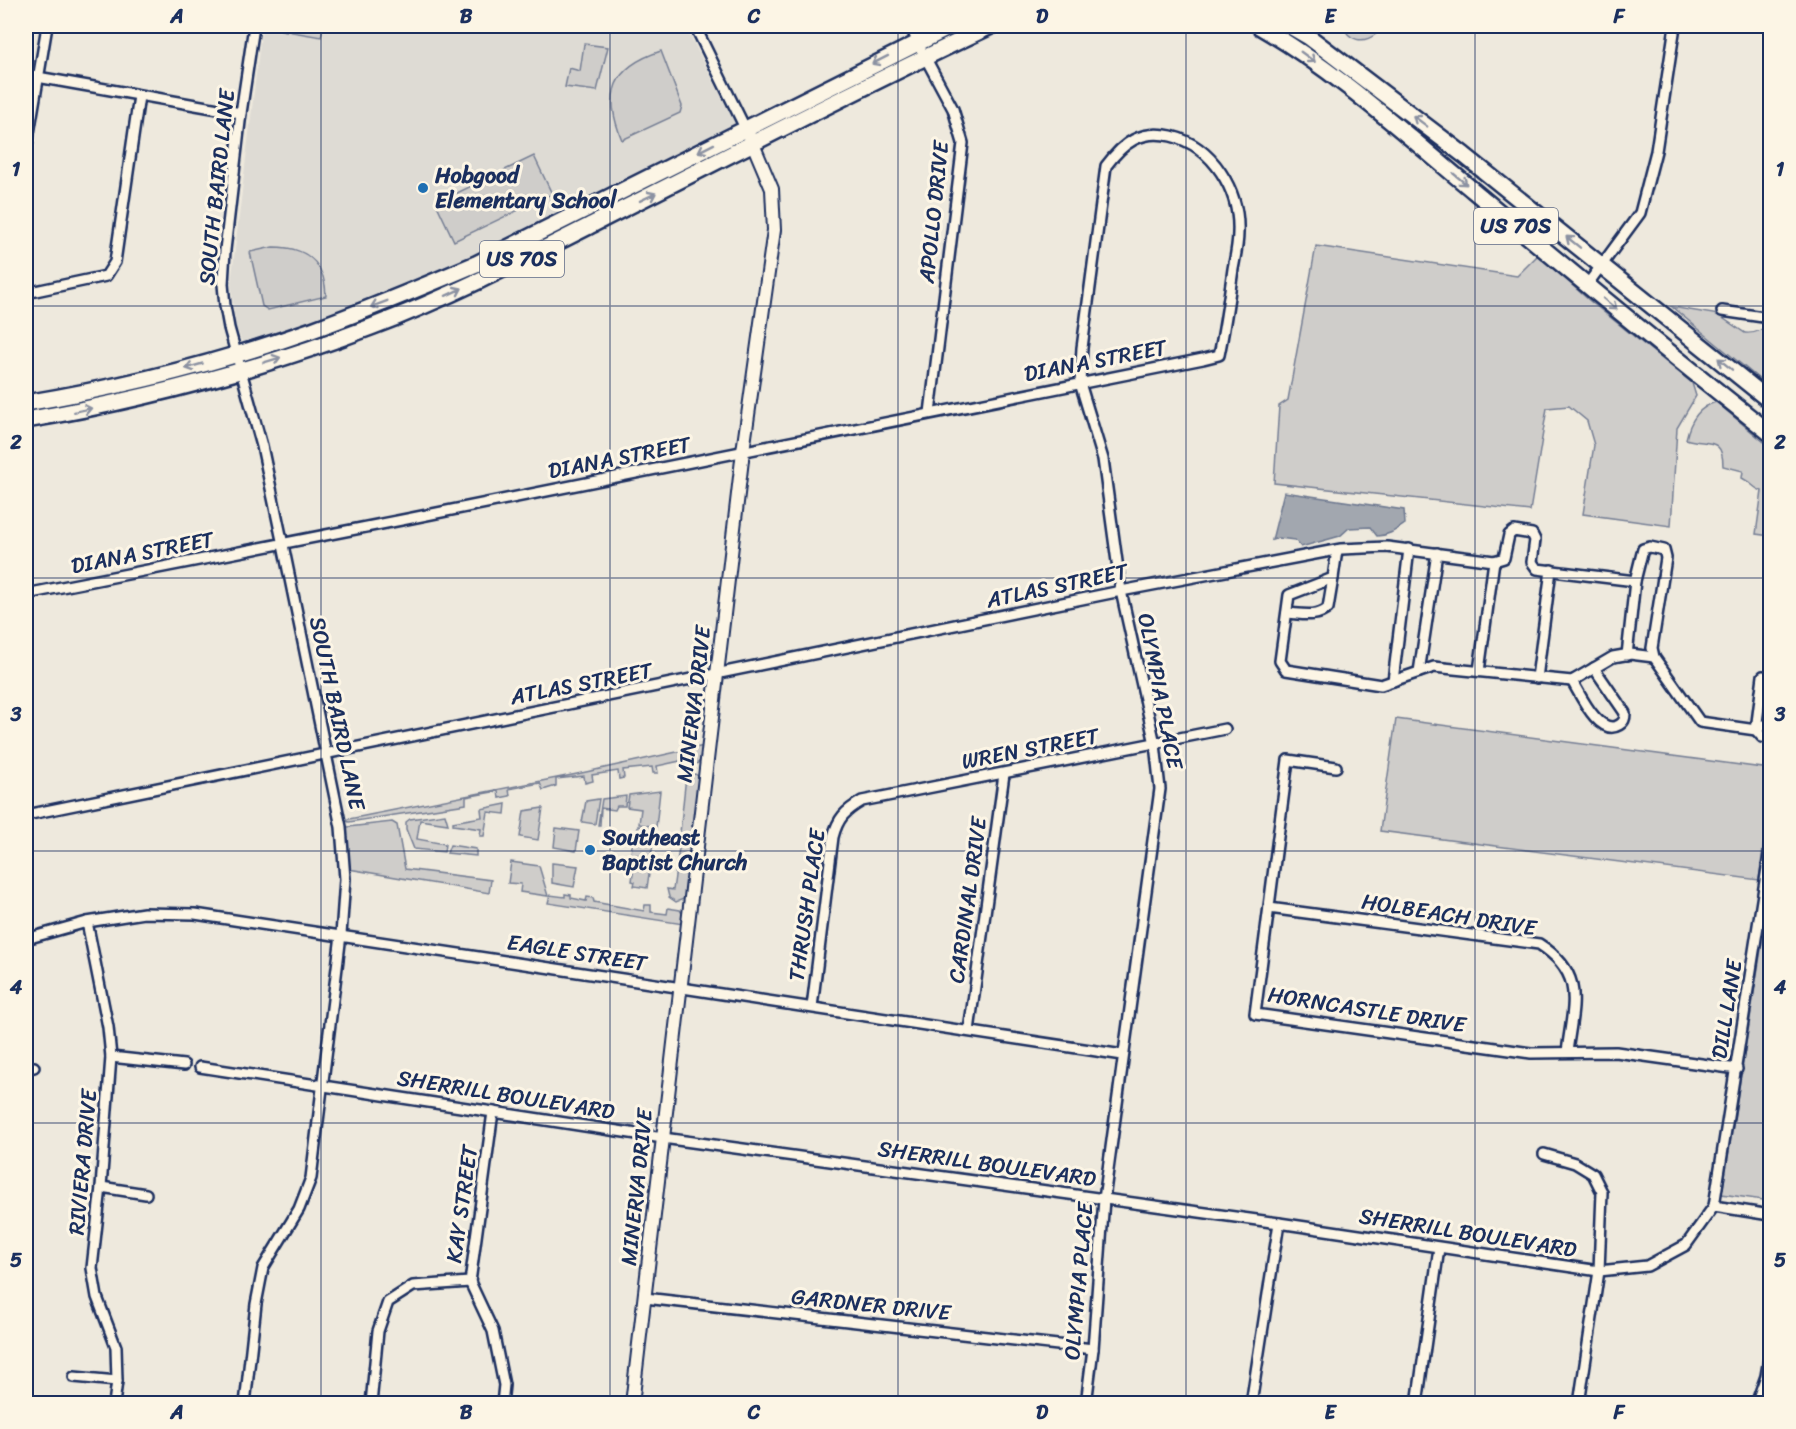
<svg xmlns="http://www.w3.org/2000/svg" width="1796" height="1429" viewBox="0 0 1796 1429" font-family="Sriracha,sans-serif">
<rect width="100%" height="100%" fill="#eee9dd"/>
<filter id="ink" filterUnits="userSpaceOnUse"><feTurbulence type="fractalNoise" baseFrequency=".0167" numOctaves="2"/><feDisplacementMap in="SourceGraphic" scale="12" xChannelSelector="R" yChannelSelector="G"/><feConvolveMatrix kernelMatrix="1 2 1 2 8 2 1 2 1" color-interpolation-filters="sRGB"/></filter>
<g filter="url(#ink)">
<path fill="#dedbd4" d="M262,26H685L735,123L474,254L368,301L254,343L242,342L235,324L231,283Z"/>
<g fill="#cfcdca" stroke="#757e94" stroke-width="1.5">
<path d="M277,26H327L323,27L321,37L281,30Z"/>
<path d="M1343,26H1373L1377,28L1376,34C1363,44 1349,41 1343,26Z"/>
<path d="M584,44L608,47L597,91L565,87L569,68L580,71Z"/>
<path d="M661,51L682,106L680,113L622,140C603,94 612,67 661,51Z"/>
<path d="M534,156L552,194L454,241L436,203Z"/>
<path d="M1316,246L1517,276L1538,255L1590,301L1692,383L1696,396L1677,428L1671,526L1583,514L1594,445L1587,421L1569,406L1547,408L1530,511L1274,483L1279,406L1288,400Z"/>
<path d="M273,247C306,247 325,261 326,296L268,310L262,306L250,252Z"/>
<path d="M1672,307L1725,316L1724,319L1745,333C1756,334 1763,330 1770,322V388Z"/>
<path d="M1716,402L1770,447V536L1756,534L1762,491C1754,489 1751,482 1742,478L1743,471L1723,466C1723,435 1706,446 1686,439C1690,421 1698,407 1716,402Z"/>
<path d="M1396,719L1770,769V793L1759,880L1380,831Z"/>
<path d="M704,746C702,760 701,764 687,768L685,760L657,766L658,773H653L652,767L623,770L624,778L619,779L618,771L592,775L593,781L585,783L584,776L556,779V786L543,790L540,783L509,789L510,796L499,798L498,791L466,797V804L349,822L344,820L577,774Z"/>
<path d="M695,774L701,778L686,898L676,902L669,897L667,889L673,890L679,848L674,847L675,834L680,833L686,776Z"/>
<path d="M660,791L656,827L639,824L641,809L627,807L629,795Z"/>
<path d="M626,796L625,806H617L615,810L601,808L600,825H598L602,799Z"/>
<path d="M599,799L595,824L582,822L586,801Z"/>
<path d="M506,804L505,814L488,812L484,836H480L481,829L453,825V822L482,817L481,809Z"/>
<path d="M543,808L538,840L520,837L524,811Z"/>
<path d="M445,814L448,824L420,820L417,839L445,844L444,852L414,849L406,829V822L410,819Z"/>
<path d="M392,822L397,825L405,869L491,880L489,893L349,869L345,830L348,827Z"/>
<path d="M638,826L655,829L651,857L631,854L633,837H638Z"/>
<path d="M556,828L579,831L576,851L554,847Z"/>
<path d="M450,845L476,849V856L447,853Z"/>
<path d="M632,857L651,860L647,888L634,886L635,882L632,881L635,860H631Z"/>
<path d="M511,862L539,866L548,896L520,892L521,884L508,883Z"/>
<path d="M552,863L578,866L574,887L552,883Z"/>
<path d="M1770,893V1201L1722,1194Z"/>
<path d="M565,894L571,895V898L586,901L587,897L593,898L594,902L644,911L645,905H651V912L667,914L668,908L680,910L684,916L683,924L548,903L550,895L565,897Z"/>
</g>
<path fill="#a2a7af" stroke="#6c778f" stroke-width="1.5" d="M1284,492L1404,510L1405,524C1396,530 1388,536 1377,536L1370,527L1349,528L1340,536L1301,547L1295,540L1278,538L1272,540Z"/>
<g fill="none" stroke-linecap="round" stroke-linejoin="round">
<defs>
<g id="minor">
<path d="M695,26L745,128"/>
<path d="M911,26L917,42L953,109L963,143L930,413"/>
<path d="M26,75L241,113"/>
<path d="M26,151L47,26"/>
<path d="M1587,285L1640,213L1656,151L1675,26"/>
<path d="M26,293L106,276L115,262L139,96"/>
<path d="M1722,311L1770,318"/>
<path d="M1337,550L1333,578L1289,595L1280,661L1286,670L1381,685L1434,667L1572,681L1613,657L1630,654L1654,657"/>
<path d="M26,594C419,519 810,435 1203,359L1219,355C1225,327 1229,298 1233,269C1235,258 1238,245 1238,233C1240,191 1213,146 1171,136C1141,129 1123,143 1106,166L1082,348L1080,383L1103,459L1121,591L1155,744L1160,789L1104,1199L1093,1349L1086,1404"/>
<path d="M1287,613C1302,614 1317,618 1328,608L1333,578"/>
<path d="M1627,655L1635,581"/>
<path d="M1479,671L1494,561"/>
<path d="M1419,672L1437,553"/>
<path d="M1537,678L1551,570"/>
<path d="M1393,681L1409,549"/>
<path d="M1572,681C1580,694 1599,737 1619,725C1624,722 1625,719 1625,713L1594,668"/>
<path d="M1756,730L1763,676"/>
<path d="M1756,730L1762,737L1770,738"/>
<path d="M1336,767L1288,760L1255,1014L1531,1053L1616,1052L1737,1069"/>
<path d="M26,815L1121,591L1341,549L1387,547L1494,561L1504,558L1509,535L1514,531L1532,534L1535,540L1532,562L1537,569L1635,581L1643,549L1650,547L1664,550L1666,558L1652,648L1654,657L1700,722L1756,730L1763,725L1770,726"/>
<path d="M1269,908L1539,944C1586,974 1573,1004 1567,1052"/>
<path d="M87,922L108,1027L111,1057L101,1187L92,1268L97,1297L116,1347L117,1381L114,1404"/>
<path d="M26,939L87,922L144,913L195,914L1123,1055"/>
<path d="M812,1007L833,837C838,818 845,811 862,801L1225,729"/>
<path d="M969,1031L1004,774"/>
<path d="M111,1057L184,1065"/>
<path d="M200,1067L663,1138L1279,1223L1599,1271L1647,1266L1686,1245L1714,1206L1770,849"/>
<path d="M26,1068L34,1067"/>
<path d="M493,1112L470,1282L493,1331L504,1385L502,1404"/>
<path d="M1544,1154L1575,1163L1593,1174L1602,1192L1599,1271L1579,1404"/>
<path d="M101,1187L146,1194"/>
<path d="M1714,1206L1770,1215"/>
<path d="M645,1298L1093,1349"/>
<path d="M74,1377L117,1381"/>
<path d="M245,1404L256,1304L263,1268L299,1209L311,1178L341,935L345,879L341,827L283,545L262,446L229,328L225,306L223,284L225,250L241,113L254,26"/>
<path d="M371,1404L378,1331L388,1302L413,1286L470,1282"/>
<path d="M1251,1404L1279,1223"/>
<path d="M1417,1404L1439,1248"/>
<path d="M1756,1404L1766,1376L1770,1353"/>
</g>
<path id="tertiary" d="M632,1404L743,451L774,230L772,189L750,137"/>
<g id="primary">
<path d="M1259,26C1337,71 1405,134 1475,192C1572,273 1670,354 1770,433"/>
<path d="M1290,26L1309,37L1464,155L1770,401"/>
<path d="M26,403C123,387 219,363 312,330C367,310 422,287 476,264L952,26"/>
<path d="M26,420C143,400 260,369 371,327C448,298 522,260 595,223C727,157 858,88 991,26"/>
</g>
</defs>
<use href="#minor" stroke="#1b2f5e" stroke-width="14"/>
<use href="#tertiary" stroke="#1b2f5e" stroke-width="16"/>
<use href="#primary" stroke="#1b2f5e" stroke-width="20"/>
<use href="#minor" stroke="#fcf5e5" stroke-width="9"/>
<use href="#tertiary" stroke="#fcf5e5" stroke-width="12"/>
<use href="#primary" stroke="#fcf5e5" stroke-width="15"/>
</g>
<defs><path id="oneway-shaft" d="M-6 0H5M1.5-3L5.5 0L1.5 3" fill="none" stroke-width="1.6" stroke-linecap="round" stroke-linejoin="round" transform="scale(1.5)"/></defs>
<g stroke="#8c92a2">
<use href="#oneway-shaft" transform="translate(1308 57) rotate(36)"/>
<use href="#oneway-shaft" transform="translate(880 60) rotate(153)"/>
<use href="#oneway-shaft" transform="translate(1420 121) rotate(-143)"/>
<use href="#oneway-shaft" transform="translate(706 148) rotate(153)"/>
<use href="#oneway-shaft" transform="translate(1460 179) rotate(40)"/>
<use href="#oneway-shaft" transform="translate(648 197) rotate(-26)"/>
<use href="#oneway-shaft" transform="translate(1573 242) rotate(-141)"/>
<use href="#oneway-shaft" transform="translate(454 292) rotate(-25)"/>
<use href="#oneway-shaft" transform="translate(379 304) rotate(159)"/>
<use href="#oneway-shaft" transform="translate(1610 304) rotate(39)"/>
<use href="#oneway-shaft" transform="translate(272 360) rotate(-17)"/>
<use href="#oneway-shaft" transform="translate(1725 364) rotate(-141)"/>
<use href="#oneway-shaft" transform="translate(194 366) rotate(164)"/>
<use href="#oneway-shaft" transform="translate(83 410) rotate(-12)"/>
</g>
</g>
<path fill="none" stroke="#1b2f5e" stroke-width="1.5" stroke-opacity="0.55" d="M321,26V1404M610,26V1404M898,26V1404M1186,26V1404M1475,26V1404M26,306H1770M26,578H1770M26,851H1770M26,1123H1770"/>
<g fill="#1f6fb2" stroke="#fcf5e5" stroke-width="2">
<circle cx="423" cy="188" r="6"/>
<circle cx="590" cy="850" r="6"/>
</g>
<g text-anchor="middle" stroke-width="6" stroke-linejoin="round" paint-order="stroke">
<g fill="#fcf5e5" stroke="#5e6a86" stroke-width="1.5">
<rect x="1474" y="208" width="84" height="36" rx="4.5"/>
<rect x="480" y="241" width="84" height="36" rx="4.5"/>
</g>
<g font-size="21" font-weight="bold" fill="#1b2f5e">
<text x="1516" y="233">US 70S</text>
<text x="522" y="266">US 70S</text>
</g>
<g font-size="22" font-weight="bold" fill="#1b2f5e" stroke="#fcf5e5" text-anchor="start">
<text x="435" y="183">Hobgood<tspan x="435" dy="25">Elementary School</tspan></text>
<text x="602" y="845">Southeast<tspan x="602" dy="25">Baptist Church</tspan></text>
</g>
<g font-size="22" fill="#1b2f5e" stroke="#fcf5e5">
<text transform="translate(216 187) rotate(-84)" y="8">SOUTH BAIRD LANE</text>
<text transform="translate(933 212) rotate(-84)" y="8">APOLLO DRIVE</text>
<text transform="translate(1095 360) rotate(-11)" y="8">DIANA STREET</text>
<text transform="translate(619 457) rotate(-11)" y="8">DIANA STREET</text>
<text transform="translate(142 552) rotate(-11)" y="8">DIANA STREET</text>
<text transform="translate(1057 585) rotate(-12)" y="8">ATLAS STREET</text>
<text transform="translate(581 683) rotate(-11)" y="8">ATLAS STREET</text>
<text transform="translate(1161 691) rotate(79)" y="8">OLYMPIA PLACE</text>
<text transform="translate(693 704) rotate(-83)" y="8">MINERVA DRIVE</text>
<text transform="translate(338 713) rotate(78)" y="8">SOUTH BAIRD LANE</text>
<text transform="translate(1030 748) rotate(-11)" y="8">WREN STREET</text>
<text transform="translate(967 900) rotate(-82)" y="8">CARDINAL DRIVE</text>
<text transform="translate(806 905) rotate(-82)" y="8">THRUSH PLACE</text>
<text transform="translate(1449 914) rotate(9)" y="8">HOLBEACH DRIVE</text>
<text transform="translate(577 952) rotate(9)" y="8">EAGLE STREET</text>
<text transform="translate(1367 1009) rotate(9)" y="8">HORNCASTLE DRIVE</text>
<text transform="translate(1726 1009) rotate(-81)" y="8">DILL LANE</text>
<text transform="translate(506 1094) rotate(9)" y="8">SHERRILL BOULEVARD</text>
<text transform="translate(82 1162) rotate(-85)" y="8">RIVIERA DRIVE</text>
<text transform="translate(987 1163) rotate(8)" y="8">SHERRILL BOULEVARD</text>
<text transform="translate(636 1187) rotate(-84)" y="8">MINERVA DRIVE</text>
<text transform="translate(461 1204) rotate(-82)" y="8">KAY STREET</text>
<text transform="translate(1468 1232) rotate(9)" y="8">SHERRILL BOULEVARD</text>
<text transform="translate(1078 1281) rotate(-85)" y="8">OLYMPIA PLACE</text>
<text transform="translate(871 1304) rotate(6)" y="8">GARDNER DRIVE</text>
</g>
</g>
<rect width="1796" height="1429" fill="none" stroke="#fcf5e5" stroke-width="66"/>
<rect x="33" y="33" width="1730" height="1363" fill="none" stroke="#1b2f5e" stroke-width="2"/>
<g font-size="20" text-anchor="middle" font-weight="bold" fill="#1b2f5e">
<text x="177" y="23">A</text>
<text x="466" y="23">B</text>
<text x="754" y="23">C</text>
<text x="1042" y="23">D</text>
<text x="1330" y="23">E</text>
<text x="1619" y="23">F</text>
<text x="16" y="176">1</text>
<text x="1780" y="176">1</text>
<text x="16" y="449">2</text>
<text x="1780" y="449">2</text>
<text x="16" y="721">3</text>
<text x="1780" y="721">3</text>
<text x="16" y="994">4</text>
<text x="1780" y="994">4</text>
<text x="16" y="1267">5</text>
<text x="1780" y="1267">5</text>
<text x="177" y="1419">A</text>
<text x="466" y="1419">B</text>
<text x="754" y="1419">C</text>
<text x="1042" y="1419">D</text>
<text x="1330" y="1419">E</text>
<text x="1619" y="1419">F</text>
</g>
</svg>
